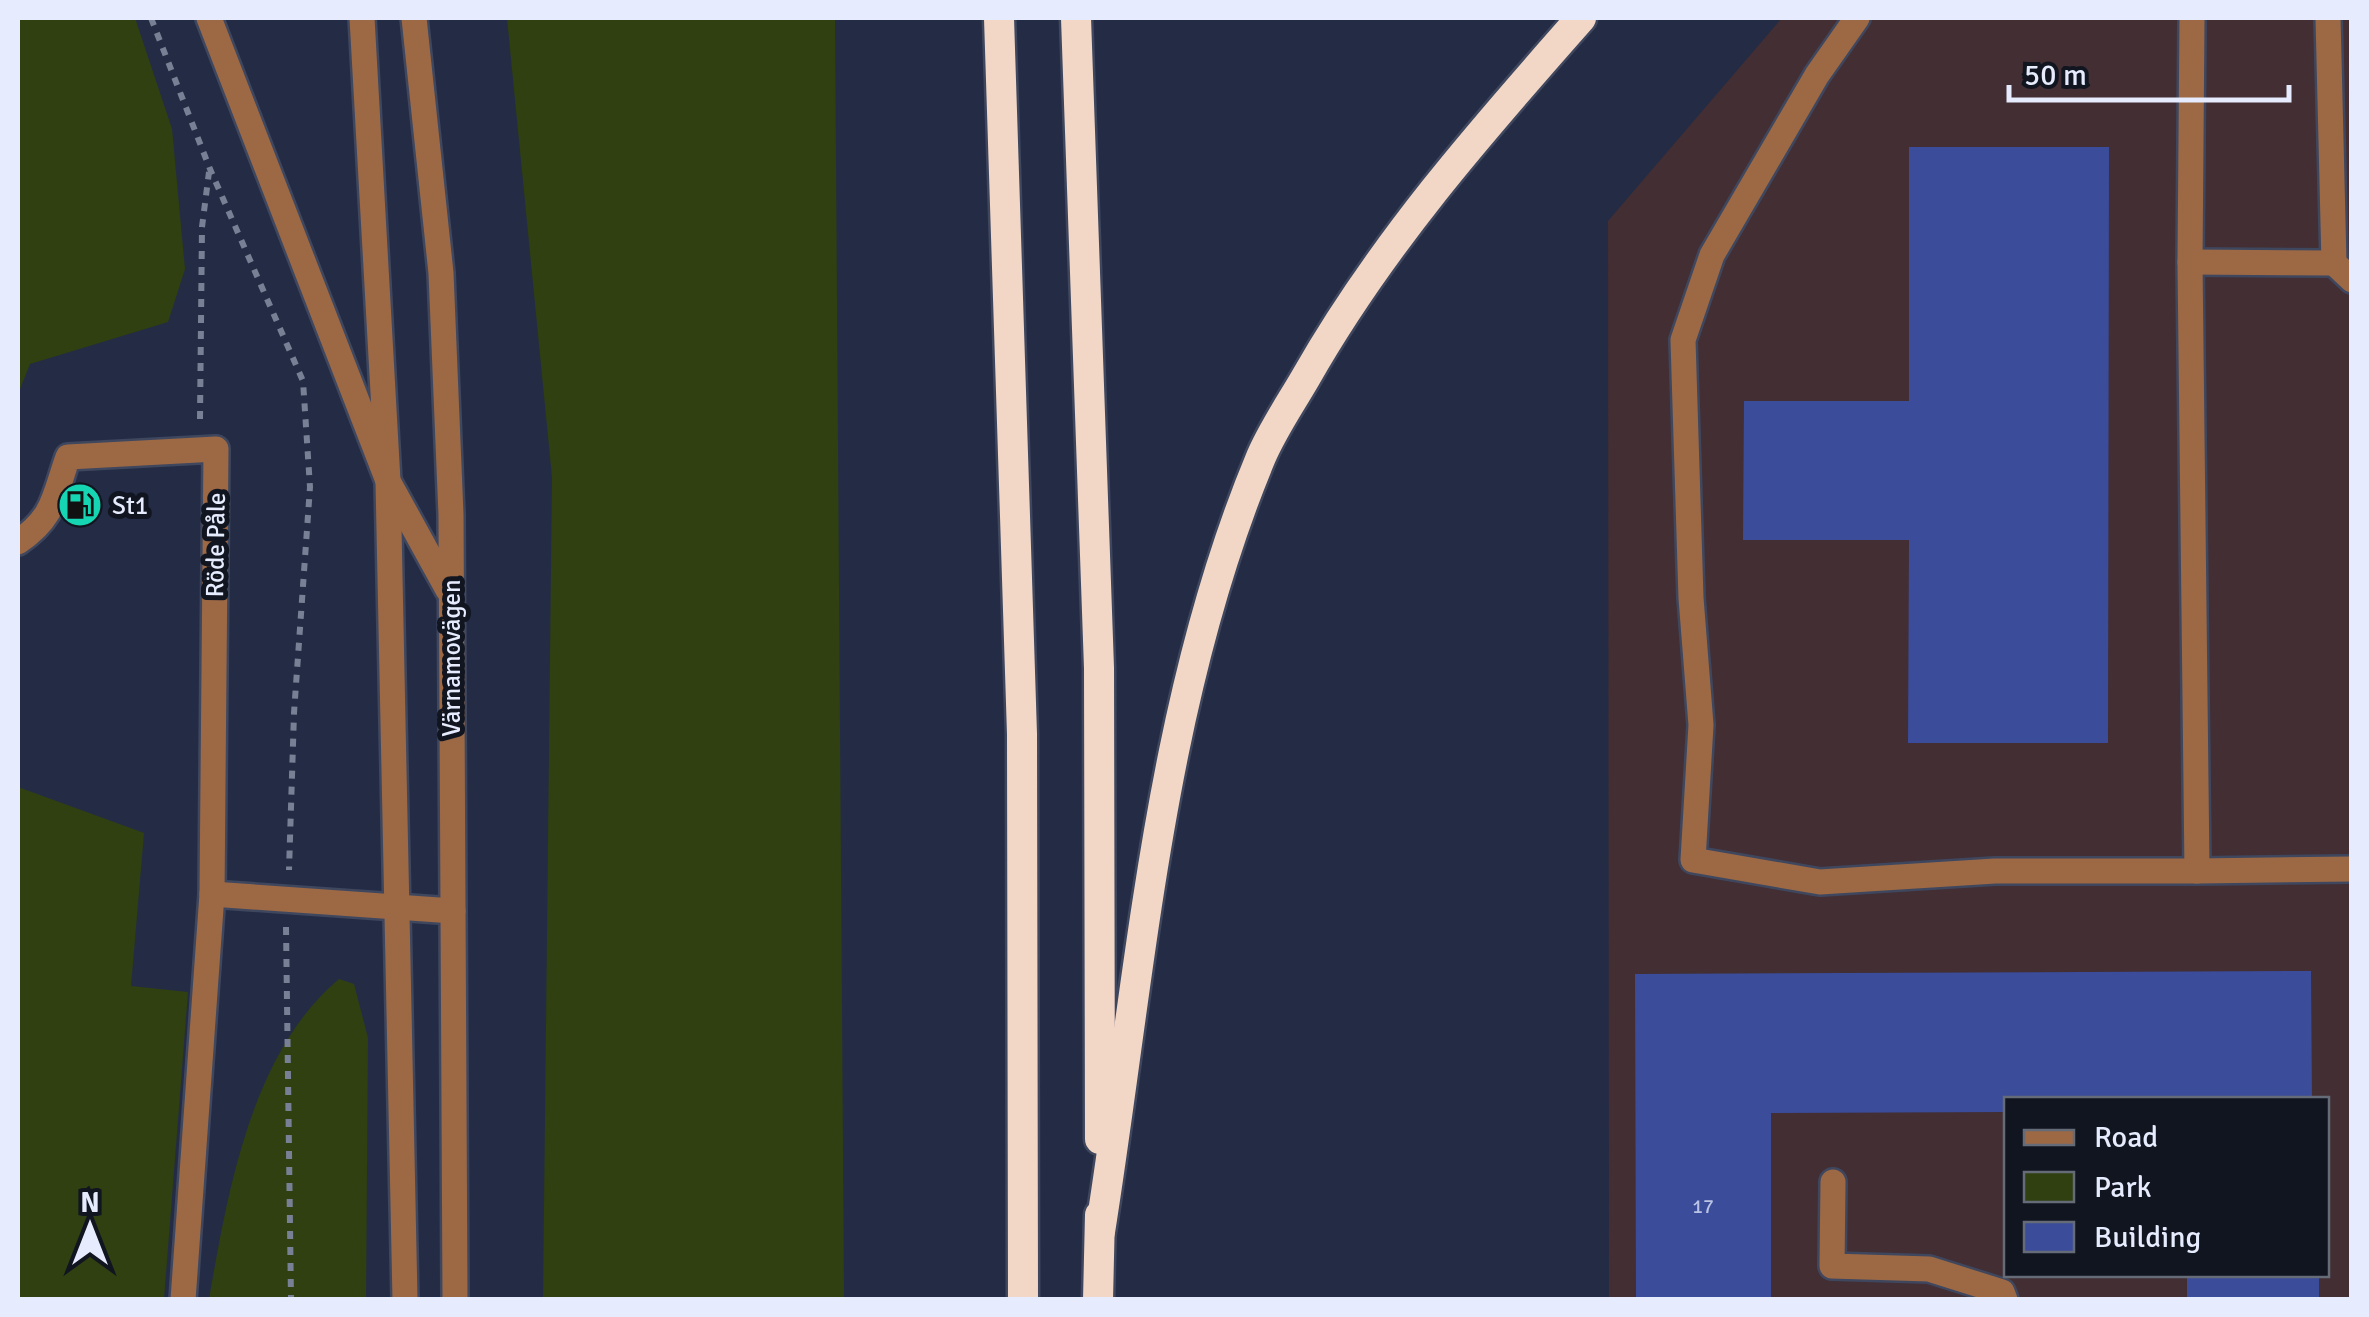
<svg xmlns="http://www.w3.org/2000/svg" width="2369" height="1317" viewBox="0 0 2369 1317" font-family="Signika,sans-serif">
<rect width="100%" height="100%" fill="#242c45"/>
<path fill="#422e33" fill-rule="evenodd" d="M1782,18H2351V1299H1609L1608,221ZM2006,1100H2326V1274H2006Z"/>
<g fill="#304010">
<path d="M18,18H135L172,129L185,269L168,322L30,364L18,394Z"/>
<path d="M507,18H835L844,1299H543L552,477Z"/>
<path d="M18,787L144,833L131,986L188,992L164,1299H18Z"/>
<path d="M339,979L354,984L368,1038L366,1299H209C228,1191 251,1053 339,979Z"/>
</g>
<g fill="#3b4c9a">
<path d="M1909,147H2109L2108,743H1908L1909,540H1743L1744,401H1909Z"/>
<path d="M2311,971L2312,1100H2006V1112L1771,1113V1300H1636L1635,974Z"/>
<rect x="2187" y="1274" width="132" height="26"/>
</g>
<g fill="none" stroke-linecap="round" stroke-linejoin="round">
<defs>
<g id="minor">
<path d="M209,18L388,481L448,590"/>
<path d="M362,18L388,481L405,1300"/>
<path d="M414,18L441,273L451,515L455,1300"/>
<path d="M1857,18L1817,75L1712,255L1683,340L1691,598L1701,725L1693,860L1820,882L1995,871H2197L2190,262L2192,18"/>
<path d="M2328,18L2334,263L2352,280"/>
<path d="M2190,262L2334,263"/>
<path d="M18,542C55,517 54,496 68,457L216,449L212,894L183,1300"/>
<path d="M2197,871L2352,869"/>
<path d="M212,894L453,911"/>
<path d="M1833,1182L1832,1266L1929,1269L2002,1292L2005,1300"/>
</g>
<g id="highway">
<path d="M999,18L1022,734L1023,1300"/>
<path d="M1076,18L1099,668L1100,1139"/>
<path d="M1100,1232C1141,973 1159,701 1261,457C1273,429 1291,403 1306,377C1381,245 1481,131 1581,18"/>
<path d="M1098,1300L1100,1215"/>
</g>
</defs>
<use href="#minor" stroke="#3f475f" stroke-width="30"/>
<use href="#highway" stroke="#3f475f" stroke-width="35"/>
<g stroke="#788095" stroke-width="6" stroke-dasharray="8 8" stroke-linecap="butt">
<path d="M151,18L210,169L303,381L310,487L294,713L289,870"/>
<path d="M200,419L202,227L209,172"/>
<path d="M286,927L291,1300"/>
</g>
<use href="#minor" stroke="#9d6945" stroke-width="25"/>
<use href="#highway" stroke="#f2d7c6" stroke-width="30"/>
</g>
<defs>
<symbol id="fuel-disc" viewBox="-11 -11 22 22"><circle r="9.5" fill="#16d5b3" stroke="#111520"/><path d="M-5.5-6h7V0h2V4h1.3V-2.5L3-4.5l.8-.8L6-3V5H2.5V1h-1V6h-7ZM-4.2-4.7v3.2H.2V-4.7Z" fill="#111"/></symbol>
</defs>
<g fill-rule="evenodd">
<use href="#fuel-disc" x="55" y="480" width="50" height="50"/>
</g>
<g text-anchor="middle" stroke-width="10" stroke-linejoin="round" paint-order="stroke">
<g font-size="20" fill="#bbc4e4">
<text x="1703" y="1213">17</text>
</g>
<g font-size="25" fill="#e6ecfd" stroke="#111520" text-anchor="start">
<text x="112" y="514">St1</text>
</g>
<g font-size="25" fill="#e6ecfd" stroke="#111520">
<text transform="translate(215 545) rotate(-89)" y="9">Röde Påle</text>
<text transform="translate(451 658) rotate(-90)" y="9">Värnamovägen</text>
</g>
</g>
<rect width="2369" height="1317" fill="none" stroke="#e6ecfd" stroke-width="40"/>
<rect x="2004" y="1097" width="325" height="180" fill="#111520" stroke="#666b78" stroke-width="2.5"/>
<rect x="2024" y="1130" width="50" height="15" fill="#9d6945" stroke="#666b78" stroke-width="2.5"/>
<text x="2094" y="1147" font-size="30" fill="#e6ecfd">Road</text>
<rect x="2024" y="1172" width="50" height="30" fill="#304010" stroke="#666b78" stroke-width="2.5"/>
<text x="2094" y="1197" font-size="30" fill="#e6ecfd">Park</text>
<rect x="2024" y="1222" width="50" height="30" fill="#3b4c9a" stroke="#666b78" stroke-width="2.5"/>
<text x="2094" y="1247" font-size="30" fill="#e6ecfd">Building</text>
<g transform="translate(90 1227)" stroke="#111520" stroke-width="8" paint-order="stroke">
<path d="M0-8L18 38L0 25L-18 38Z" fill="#e6ecfd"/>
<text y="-15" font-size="28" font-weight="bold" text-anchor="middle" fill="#e6ecfd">N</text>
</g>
<path d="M2009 85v15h280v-15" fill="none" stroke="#e6ecfd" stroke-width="5"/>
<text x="2024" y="85" font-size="30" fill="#e6ecfd" stroke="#111520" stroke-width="8" paint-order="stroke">50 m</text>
</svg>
